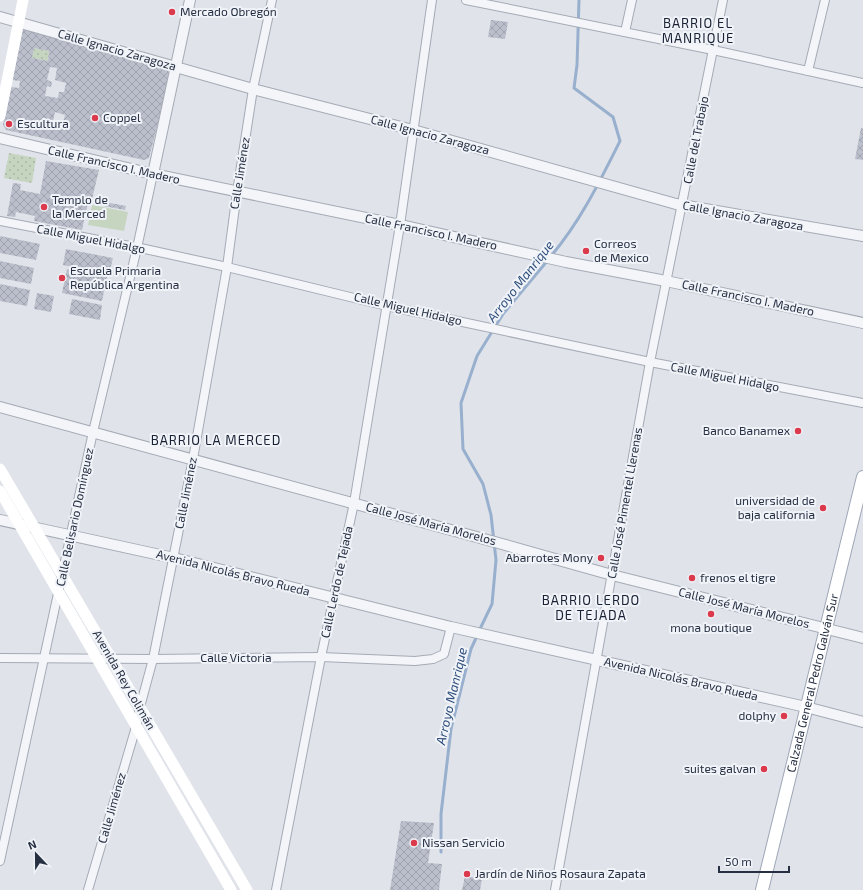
<svg xmlns="http://www.w3.org/2000/svg" width="863" height="890" viewBox="0 0 863 890" font-family="'Exo 2',sans-serif">
<defs>
<pattern id="garden-dots" width="8" height="8" patternUnits="userSpaceOnUse"><rect width="8" height="8" fill="#c5d5c0"/><path d="M2 2h.1M6 6h.1" fill="none" stroke="#a9b7a6" stroke-width="1.8" stroke-linecap="round"/></pattern>
<pattern id="building-cross-hatch" width="8" height="8" patternUnits="userSpaceOnUse"><rect width="8" height="8" fill="#babfcb"/><path d="M0 0l8 8M0 8l8-8" fill="none" stroke="#a0a4b0"/></pattern>
</defs>
<rect width="100%" height="100%" fill="#e0e4ea"/>
<g fill="url(#garden-dots)">
<path d="M34,48L49,51L48,61L32,58Z"/>
<path d="M9,153L36,158L32,183L4,178Z"/>
</g>
<path fill="#c5d5c0" d="M92,205L128,212L124,231L88,225Z"/>
<g fill="none" stroke-linecap="round" stroke-linejoin="round">
<g stroke="#98b0ce" stroke-width="3">
<path d="M551,256C580,222 600,181 620,141L613,117L574,88L577,65L579,0"/>
<path d="M479,631L492,604L496,560L491,515L483,484L463,449L461,403L477,356L503,314L548,260"/>
<path d="M441,852V814L451,729L471,649L477,636"/>
</g>
</g>
<g fill="url(#building-cross-hatch)" fill-rule="evenodd">
<path d="M491,20L508,22L505,39L488,37Z"/>
<path d="M23,29L168,71L170,76L149,158L144,160L6,130L3,125L11,87L19,88L20,81L12,80ZM34,48L49,51L48,61L32,58ZM50,67L57,68L55,80L66,83L64,92H59L58,98L45,96L47,86L51,87L52,82L47,80ZM55,112L65,115L63,123L53,121Z"/>
<path d="M861,128H863V160L855,159Z"/>
<path d="M46,161L99,170L92,199L89,198L82,230L34,221L35,216L16,212L15,217L7,216L13,183L21,184L20,190L40,194Z"/>
<path d="M105,202L126,206L125,210L104,206Z"/>
<path d="M0,236L40,244L36,260L0,253Z"/>
<path d="M66,249L113,258L109,274L63,265Z"/>
<path d="M0,261L34,268L31,284L0,278Z"/>
<path d="M67,269L107,277L102,301L62,293Z"/>
<path d="M0,284L30,290L27,306L0,301Z"/>
<path d="M37,293L54,296L51,312L34,309Z"/>
<path d="M72,299L102,305L100,320L69,314Z"/>
<path d="M401,821L434,823L428,863L442,864L439,890H390Z"/>
<path d="M465,876L482,879L480,890H462Z"/>
</g>
<g fill="none" stroke-linecap="round" stroke-linejoin="round">
<defs>
<g id="minor">
<path d="M466,0L713,50L863,83"/>
<path d="M625,32L632,0"/>
<path d="M808,71L825,0"/>
<path d="M0,221L145,249L227,267L387,306L650,362L863,403"/>
<path d="M0,658L153,659L321,657L415,661L433,659L444,654L451,627"/>
<path d="M0,861L93,432L137,248L153,174"/>
<path d="M88,890L136,727L140,707L153,659L193,459L227,267L237,192L253,89L272,0"/>
<path d="M276,890L321,657L354,503L400,225L432,0"/>
<path d="M555,890L650,362L723,0"/>
</g>
<g id="tertiary">
<path d="M0,17L253,89L413,130L676,204L863,236"/>
<path d="M0,138L153,174L400,225L566,262L666,281L863,323"/>
<path d="M153,174L190,0"/>
<path d="M0,407L484,539L612,575L863,638"/>
<path d="M0,520L174,558L451,627L806,707L863,722"/>
</g>
<g id="primary">
<path id="s1" d="M762,890L863,477"/>
</g>
</defs>
<use href="#minor" stroke="#a5aab5" stroke-width="10"/>
<use href="#tertiary" stroke="#a5aab5" stroke-width="12"/>
<use href="#primary" stroke="#9ea7b7" stroke-width="14"/>
<use href="#minor" stroke="#f3f5f8" stroke-width="8"/>
<use href="#tertiary" stroke="#f3f5f8" stroke-width="10"/>
<g stroke="#fff" stroke-width="11">
<path d="M0,116L23,0"/>
<path d="M0,469L247,890"/>
<path d="M0,491L231,890"/>
</g>
<use href="#primary" stroke="#fff" stroke-width="12"/>
</g>
<g fill="#db3a4c" stroke="#f0f3f8" stroke-width="1.5">
<circle cx="172" cy="12" r="4"/>
<circle cx="95" cy="118" r="4"/>
<circle cx="9" cy="124" r="4"/>
<circle cx="44" cy="207" r="4"/>
<circle cx="586" cy="251" r="4"/>
<circle cx="62" cy="278" r="4"/>
<circle cx="798" cy="431" r="4"/>
<circle cx="823" cy="508" r="4"/>
<circle cx="601" cy="558" r="4"/>
<circle cx="692" cy="578" r="4"/>
<circle cx="711" cy="614" r="4"/>
<circle cx="784" cy="716" r="4"/>
<circle cx="764" cy="769" r="4"/>
<circle cx="414" cy="843" r="4"/>
<circle cx="467" cy="874" r="4"/>
</g>
<g text-anchor="middle" stroke-width="4" stroke-linejoin="round" paint-order="stroke">
<g font-size="12" fill="#273043" stroke="#f0f3f8" text-anchor="start">
<text x="180" y="16">Mercado Obregón</text>
<text x="103" y="122">Coppel</text>
<text x="17" y="128">Escultura</text>
<text x="52" y="204">Templo de<tspan x="52" dy="14">la Merced</tspan></text>
<text x="594" y="248">Correos<tspan x="594" dy="14">de Mexico</tspan></text>
<text x="70" y="275">Escuela Primaria<tspan x="70" dy="14">República Argentina</tspan></text>
<text x="790" y="435" text-anchor="end">Banco Banamex</text>
<text x="815" y="505" text-anchor="end">universidad de<tspan x="815" dy="14">baja california</tspan></text>
<text x="593" y="562" text-anchor="end">Abarrotes Mony</text>
<text x="700" y="582">frenos el tigre</text>
<text x="711" y="632" text-anchor="middle">mona boutique</text>
<text x="776" y="720" text-anchor="end">dolphy</text>
<text x="756" y="773" text-anchor="end">suites galvan</text>
<text x="422" y="847">Nissan Servicio</text>
<text x="475" y="878">Jardín de Niños Rosaura Zapata</text>
</g>
<g font-size="12" fill="#273043" stroke="#f0f3f8">
<text transform="translate(117 50) rotate(16)" y="4">Calle Ignacio Zaragoza</text>
<text transform="translate(430 135) rotate(15)" y="4">Calle Ignacio Zaragoza</text>
<text transform="translate(696 140) rotate(-79)" y="4">Calle del Trabajo</text>
<text transform="translate(114 165) rotate(13)" y="4">Calle Francisco I. Madero</text>
<text transform="translate(240 173) rotate(-81)" y="4">Calle Jiménez</text>
<text transform="translate(743 216) rotate(10)" y="4">Calle Ignacio Zaragoza</text>
<text transform="translate(431 232) rotate(12)" y="4">Calle Francisco I. Madero</text>
<text transform="translate(91 239) rotate(11)" y="4">Calle Miguel Hidalgo</text>
<text transform="translate(748 298) rotate(12)" y="4">Calle Francisco I. Madero</text>
<text transform="translate(408 309) rotate(13)" y="4">Calle Miguel Hidalgo</text>
<text transform="translate(725 377) rotate(11)" y="4">Calle Miguel Hidalgo</text>
<text transform="translate(186 493) rotate(-79)" y="4">Calle Jiménez</text>
<text transform="translate(625 503) rotate(-80)" y="4">Calle José Pimentel Llerenas</text>
<text transform="translate(75 517) rotate(-78)" y="4">Calle Belisario Domínguez</text>
<text transform="translate(431 524) rotate(15)" y="4">Calle José María Morelos</text>
<text transform="translate(233 573) rotate(14)" y="4">Avenida Nicolás Bravo Rueda</text>
<text transform="translate(337 582) rotate(-78)" y="4">Calle Lerdo de Tejada</text>
<text transform="translate(744 608) rotate(14)" y="4">Calle José María Morelos</text>
<text x="236" y="662">Calle Victoria</text>
<text transform="translate(681 679) rotate(13)" y="4">Avenida Nicolás Bravo Rueda</text>
<text transform="translate(124 680) rotate(60)" y="4">Avenida Rey Colimán</text>
<text dy="4" stroke="none"><textPath href="#s1" startOffset="213">Calzada General Pedro Galván Sur</textPath></text>
<text transform="translate(112 808) rotate(-74)" y="4">Calle Jiménez</text>
</g>
<g font-size="13" letter-spacing="1" fill="#192134" stroke="#f0f3f8">
<text x="698" y="28">BARRIO EL<tspan x="698" dy="15">MANRIQUE</tspan></text>
<text x="216" y="445">BARRIO LA MERCED</text>
<text x="591" y="605">BARRIO LERDO<tspan x="591" dy="15">DE TEJADA</tspan></text>
</g>
<g font-size="13" font-style="italic" fill="#2d4d7b" stroke="#f0f3f8">
<text transform="translate(520 281) rotate(-52)" y="5">Arroyo Manrique</text>
<text transform="translate(451 696) rotate(-77)" y="5">Arroyo Manrique</text>
</g>
</g>
<g transform="translate(36 854) rotate(338)" stroke="#f0f3f8" stroke-width="3" paint-order="stroke">
<path d="M0-3L7 15L0 10L-7 15Z" fill="#273043"/>
<text y="-6" font-size="11" font-weight="bold" text-anchor="middle" fill="#273043">N</text>
</g>
<path d="M719 866v6h70v-6" fill="none" stroke="#273043" stroke-width="2"/>
<text x="725" y="866" font-size="12" fill="#273043" stroke="#f0f3f8" stroke-width="3" paint-order="stroke">50 m</text>
</svg>
